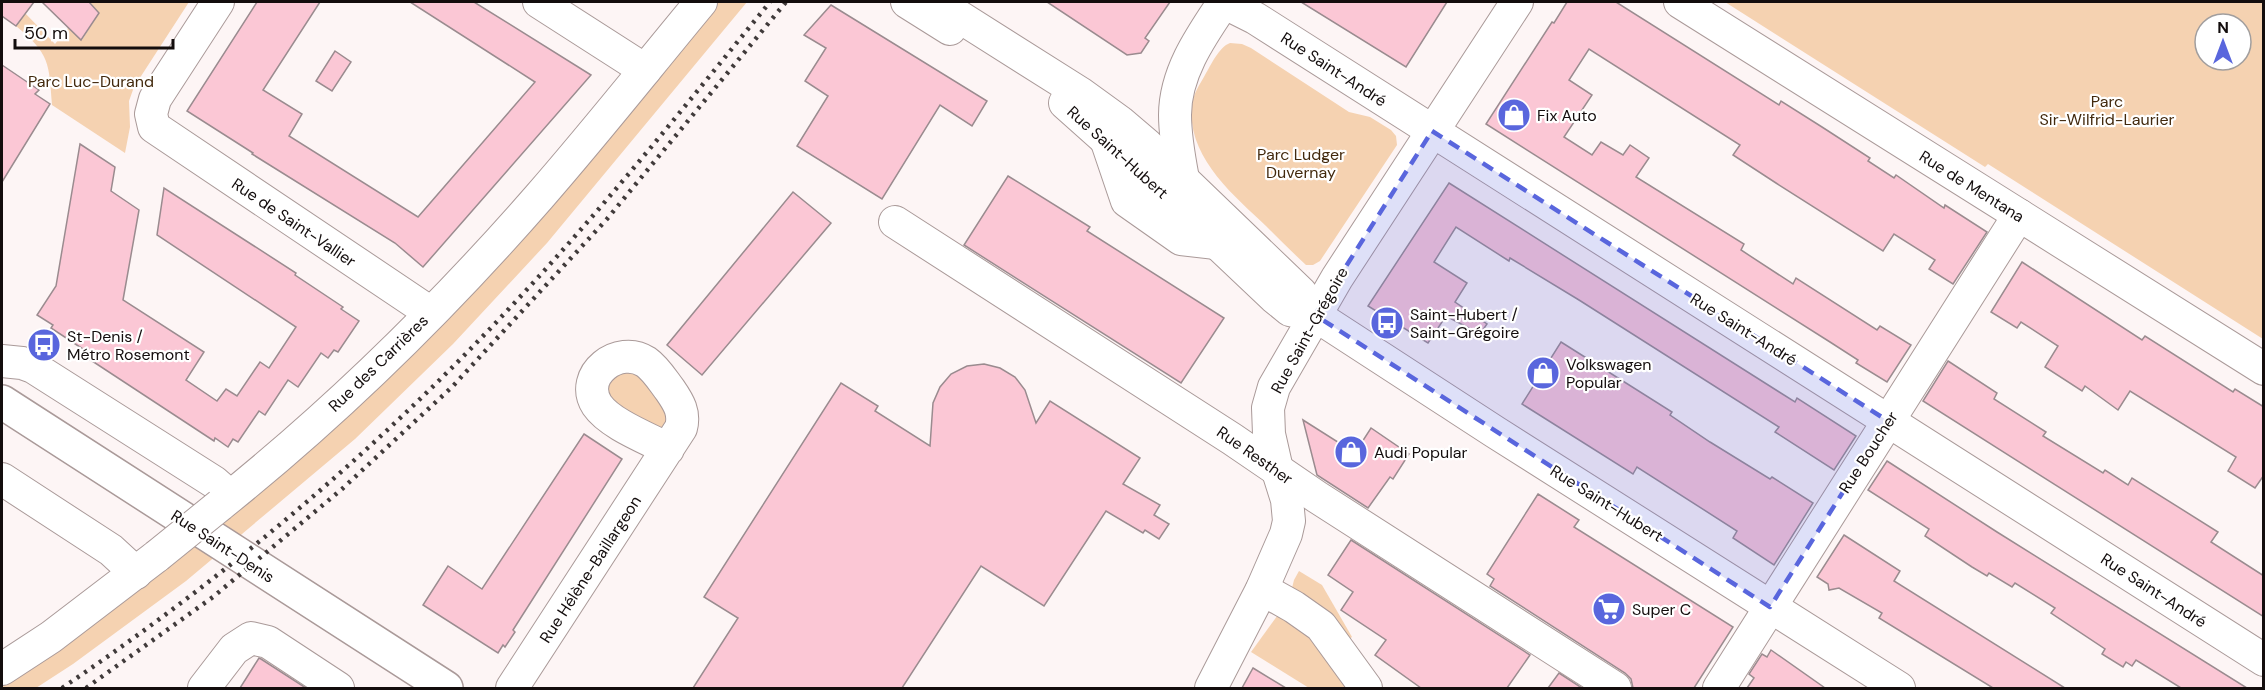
<svg xmlns="http://www.w3.org/2000/svg" width="2265" height="690" viewBox="0 0 2265 690" font-family="'DM Sans',sans-serif">
<rect width="100%" height="100%" fill="#fdf5f5"/>
<g fill="#f5d2b1" fill-rule="evenodd">
<path d="M89,2H189L134,87L129,101L130,127L125,153L52,105C49,63 50,54 16,26L25,13L55,44L68,28L82,40L99,13Z"/>
<path d="M719,2H747L547,243L453,344L355,439L186,581L73,664L36,688H2V683L152,578L668,65Z"/>
<path d="M1725,2H2263V339L1988,164L1985,167ZM2205,24H2241V60H2205Z"/>
<path d="M1230,43L1242,44L1251,48L1349,112L1370,117L1391,130L1396,136L1397,145L1320,261L1313,265H1306C1292,252 1279,239 1266,226C1233,195 1186,156 1192,105C1193,94 1200,84 1205,75C1211,65 1219,47 1230,43Z"/>
<path d="M615,371L639,373L671,415L663,431L611,403L605,386Z"/>
<path d="M1299,571L1322,585L1352,637L1349,639L1291,592L1294,580Z"/>
<path d="M1280,612L1284,613L1321,647L1349,688H1309L1251,652Z"/>
</g>
<g fill="#fbc7d5" stroke="#9a8b8f" stroke-width="1.5">
<path d="M2,2H34L16,26L2,16Z"/>
<path d="M42,2H89L99,13L81,40Z"/>
<path d="M257,2H320L263,90L302,114L289,136L418,217L535,82L410,2H474L591,75L423,267L395,243L252,154L253,153L187,111Z"/>
<path d="M1047,2H1170L1145,38L1149,41L1141,53L1127,55Z"/>
<path d="M1301,2H1447L1406,67Z"/>
<path d="M1567,2H1616L1779,105L1781,101L1822,127L1870,158L1868,161L1894,178L1896,175L1944,208L1945,205L1987,232L1953,284L1929,269L1935,260L1894,234L1883,251L1776,183L1733,155L1740,145L1589,49L1569,80L1592,95L1564,137L1592,155L1601,142L1623,155L1630,145L1649,158L1636,177L1744,244L1741,250L1793,284L1796,278L1877,330L1880,326L1911,345L1887,382L1856,363L1858,360L1830,342L1486,124L1552,22L1554,23Z"/>
<path d="M831,5L987,101L972,126L940,105L882,199L797,146L828,96L805,81L826,48L804,35Z"/>
<path d="M335,51L351,62L332,91L316,81Z"/>
<path d="M2,65L39,90L35,94L50,104L2,182Z"/>
<path d="M80,144L115,167L111,191L139,210L123,300L204,352L186,380L217,401L226,389L237,396L260,362L269,368L296,327L157,235L164,188L296,273L295,275L343,307L341,309L359,321L338,352L334,350L328,358L321,353L298,387L288,380L265,415L259,411L238,442L233,439L228,447L215,438L214,441L86,357L89,353L51,328L53,325L37,315L56,286Z"/>
<path d="M1008,176L1090,227L1087,231L1224,318L1181,383L964,245Z"/>
<path d="M1449,183L1795,402L1797,398L1856,436L1834,470L1775,432L1779,427L1579,300L1510,258L1509,261L1456,227L1434,262L1467,283L1455,302L1487,324L1480,334L1446,316L1428,343L1368,306Z"/>
<path d="M793,192L831,223L702,375L667,345Z"/>
<path d="M2022,262L2142,340L2145,336L2233,392L2235,389L2264,407V475L2255,488L2228,471L2236,457L2130,391L2118,410L2085,386L2082,391L2045,367L2058,346L2021,322L2017,328L1991,312Z"/>
<path d="M1561,342L1672,412L1670,415L1710,442L1770,479L1772,477L1813,503L1774,565L1733,538L1737,531L1637,467L1633,474L1522,404Z"/>
<path d="M1948,361L1997,393L1994,399L2046,432L2043,436L2103,473L2105,470L2128,485L2132,478L2218,532L2211,542L2264,576V617L1923,401Z"/>
<path d="M984,364L1000,368L1015,377L1025,390L1036,423L1050,401L1140,458L1123,484L1160,505L1154,515L1169,524L1159,539L1145,530L1143,533L1106,511L1044,606L981,566L902,688H693L738,618L704,597L841,383L878,406L875,411L930,446L933,403L940,387L951,374L967,366Z"/>
<path d="M1303,420L1355,453L1371,428L1409,454L1393,479L1390,477L1368,508L1317,475Z"/>
<path d="M584,434L622,459L513,630L515,632L505,647L503,645L498,653L423,605L448,566L482,589Z"/>
<path d="M1887,461L1997,532L2247,688H2181L2136,660L2132,666L2126,662L2123,667L2102,654L2105,649L2051,613L2055,608L2015,583L2012,587L1989,573L1987,576L1972,567L1925,536L1929,529L1868,490Z"/>
<path d="M1538,494L1579,520L1574,527L1733,627L1694,688H1633L1631,679L1625,673L1490,586L1494,579L1487,574Z"/>
<path d="M1844,535L1900,571L1894,581L2065,688H1993L1879,618L1882,613L1839,588L1829,590L1828,584L1817,577Z"/>
<path d="M1351,540L1530,655L1507,688H1421L1375,655L1386,640L1341,610L1353,592L1328,575Z"/>
<path d="M1771,650L1825,688H1747L1754,678L1749,674L1762,654L1767,657Z"/>
<path d="M259,658L261,659L306,688H240Z"/>
<path d="M1253,668L1286,688H1242Z"/>
<path d="M1559,673L1582,688H1548Z"/>
</g>
<g fill="none" stroke-linecap="round" stroke-linejoin="round">
<defs>
<g id="minor">
<path d="M218,2L155,99L151,114L154,127L431,313"/>
<path d="M539,2L645,70"/>
<path d="M907,2L950,29"/>
<path d="M936,2L1080,93L1120,122L1147,145L1301,293L1315,315L1495,432L1899,688"/>
<path d="M1223,2L1255,18L2264,660"/>
<path d="M1680,2L2264,369"/>
<path d="M1065,103L1139,169L1274,297L1290,310L1314,315"/>
<path d="M1107,142L1127,201L1181,239L1216,243"/>
<path d="M1183,179C1179,158 1175,136 1175,115C1175,73 1201,36 1224,2"/>
<path d="M895,222L1232,439L1317,497L1615,688"/>
<path d="M2,361L22,363L33,367L214,482L230,496"/>
<path d="M2,479L111,550L136,573"/>
<path d="M220,505C335,413 442,308 539,197C595,133 647,67 701,2"/>
<path d="M1262,589L1294,607L1321,626L1366,688"/>
<path d="M2,669L51,637L157,556"/>
<path d="M204,688L234,649L251,638L268,642L338,688"/>
<path d="M512,688L681,428C685,413 679,403 670,390C663,381 656,369 646,362C619,344 578,375 597,405C610,424 647,438 668,449"/>
<path d="M1211,688L1262,589L1286,534L1289,521L1287,500L1276,465L1269,434L1268,408L1274,387L1337,278L1517,2"/>
<path d="M1719,688L2019,215"/>
</g>
<path id="major" d="M2,402L446,688"/>
</defs>
<use href="#minor" stroke="#aa9a99" stroke-width="34"/>
<use href="#major" stroke="#aa9a99" stroke-width="36"/>
<use href="#minor" stroke="#fff" stroke-width="32"/>
<use href="#major" stroke="#fff" stroke-width="33"/>
<g stroke="#403a3a" stroke-width="4.5" stroke-dasharray="3 6" stroke-linecap="butt">
<path d="M62,688C229,575 382,446 519,298C607,204 689,101 770,2"/>
<path d="M86,688L213,597L342,489L452,387L607,219L786,2"/>
</g>
<defs>
<path id="minor-bridge" d="M157,556L220,505"/>
</defs>
<use href="#minor-bridge" stroke="#aa9a99" stroke-width="34" stroke-linecap="butt"/>
<use href="#minor-bridge" stroke="#fff" stroke-width="32"/>
</g>
<path fill="#5966dd" fill-opacity="0.2" stroke="#5966dd" stroke-width="4.5" stroke-dasharray="12 8" stroke-linejoin="round" d="M1432,131L1888,421L1770,607L1315,315Z"/>
<defs>
<symbol id="shop-disc" viewBox="-11 -11 22 22"><circle r="9.5" fill="#5966dd" stroke="#fff"/><path d="M-5-2.5h2.3a2.7 3.5 0 0 1 5.4 0H5L5.5 6h-11ZM-1.5-2.5h3a1.5 2.3 0 0 0-3 0Z" fill="#fff"/></symbol>
<symbol id="bus-disc" viewBox="-11 -11 22 22"><circle r="9.5" fill="#5966dd" stroke="#fff"/><path d="M-5-6H5V4H4V6H2V4H-2V6H-4V4H-5ZM-3.5-4V0h7V-4ZM-3.5 1.2v1.5H-2V1.2ZM2 1.2v1.5H3.5V1.2Z" fill="#fff"/></symbol>
<symbol id="supermarket-disc" viewBox="-11 -11 22 22"><circle r="9.5" fill="#5966dd" stroke="#fff"/><path d="M-6-5.5h2.5l.6 2H6L4.5 2H-2.5L-4.4-4H-6ZM-1.5 3.2a1.3 1.3 0 1 0 .1 0ZM3 3.2a1.3 1.3 0 1 0 .1 0Z" fill="#fff"/></symbol>
</defs>
<g fill-rule="evenodd">
<use href="#shop-disc" x="1495" y="96" width="38" height="38"/>
<use href="#bus-disc" x="1368" y="304" width="38" height="38"/>
<use href="#bus-disc" x="25" y="326" width="38" height="38"/>
<use href="#shop-disc" x="1524" y="354" width="38" height="38"/>
<use href="#shop-disc" x="1332" y="433" width="38" height="38"/>
<use href="#supermarket-disc" x="1590" y="590" width="38" height="38"/>
</g>
<g text-anchor="middle" stroke-width="4.5" stroke-linejoin="round" paint-order="stroke">
<g font-size="16" fill="#130d0d" stroke="#fff">
<text transform="translate(1334 69) rotate(33)" y="6">Rue Saint-André</text>
<text transform="translate(1118 152) rotate(42)" y="6">Rue Saint-Hubert</text>
<text transform="translate(1972 186) rotate(32)" y="6">Rue de Mentana</text>
<text transform="translate(294 222) rotate(34)" y="6">Rue de Saint-Vallier</text>
<text transform="translate(1744 329) rotate(32)" y="6">Rue Saint-André</text>
<text transform="translate(1309 330) rotate(-61)" y="6">Rue Saint-Grégoire</text>
<text transform="translate(378 363) rotate(-44)" y="6">Rue des Carrières</text>
<text transform="translate(1868 452) rotate(-57)" y="6">Rue Boucher</text>
<text transform="translate(1255 455) rotate(35)" y="6">Rue Resther</text>
<text transform="translate(1607 503) rotate(32)" y="6">Rue Saint-Hubert</text>
<text transform="translate(223 546) rotate(33)" y="6">Rue Saint-Denis</text>
<text transform="translate(590 569) rotate(-57)" y="6">Rue Hélène-Baillargeon</text>
<text transform="translate(2154 590) rotate(33)" y="6">Rue Saint-André</text>
</g>
<g font-size="16" fill="#42290d" stroke="#fff">
<text x="91" y="87">Parc Luc-Durand</text>
<text x="2107" y="107">Parc<tspan x="2107" dy="18">Sir-Wilfrid-Laurier</tspan></text>
<text x="1301" y="160">Parc Ludger<tspan x="1301" dy="18">Duvernay</tspan></text>
</g>
<g font-size="16" fill="#130d0d" stroke="#fff" text-anchor="start">
<text x="1537" y="121">Fix Auto</text>
<text x="1410" y="320">Saint-Hubert /<tspan x="1410" dy="18">Saint-Grégoire</tspan></text>
<text x="67" y="342">St-Denis /<tspan x="67" dy="18">Métro Rosemont</tspan></text>
<text x="1566" y="370">Volkswagen<tspan x="1566" dy="18">Popular</tspan></text>
<text x="1374" y="458">Audi Popular</text>
<text x="1632" y="615">Super C</text>
</g>
</g>
<rect width="2265" height="690" fill="none" stroke="#130d0d" stroke-width="6"/>
<g transform="translate(2223 42)"><circle r="28" fill="#ffffff" stroke="#a19e9e" stroke-width="1.5"/>
<path d="M0-4.5L10 22L0 15L-10 22Z" fill="#5966dd"/>
<text y="-9" font-size="16" font-weight="bold" text-anchor="middle" fill="#130d0d">N</text>
</g>
<path d="M15 39v9h158v-9" fill="none" stroke="#130d0d" stroke-width="3"/>
<text x="24" y="39" font-size="18" fill="#130d0d" stroke="#ffffff" stroke-width="4.5" paint-order="stroke">50 m</text>
</svg>
